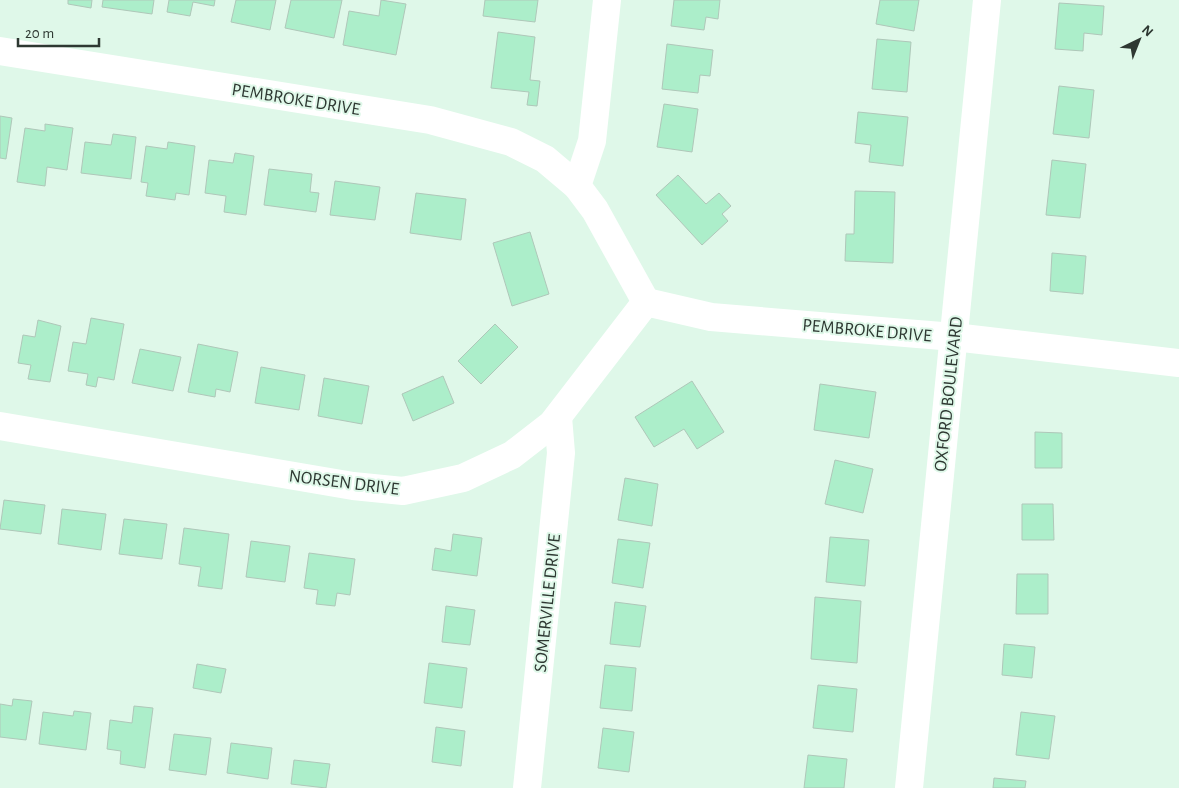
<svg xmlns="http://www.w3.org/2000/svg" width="1179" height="788" viewBox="0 0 1179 788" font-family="'Alegreya Sans',sans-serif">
<rect width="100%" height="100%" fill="#dff8e9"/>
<g fill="#aceeca" stroke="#afc7b9">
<path d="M68,0H92L91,8L68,4Z"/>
<path d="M103,0H154L152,14L102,7Z"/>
<path d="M169,0H215L214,6L193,2L190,16L167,12Z"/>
<path d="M236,0H276L270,30L231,22Z"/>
<path d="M291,0H342L334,38L285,28Z"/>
<path d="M381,0L406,4L396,55L343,45L349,11L379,16Z"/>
<path d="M485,0H538L535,22L483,16Z"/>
<path d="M674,0H720L718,19L706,17L704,30L671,26Z"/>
<path d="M880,0H919L914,31L876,24Z"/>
<path d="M1059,3L1104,6L1102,35L1084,33L1083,51L1055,49Z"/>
<path d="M498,32L535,37L530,80L540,81L537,106L527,105L529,92L491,88Z"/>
<path d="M877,39L911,42L907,92L872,89Z"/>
<path d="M667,44L713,50L710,76L700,75L698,93L662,89Z"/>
<path d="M1059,86L1094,90L1089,138L1053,134Z"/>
<path d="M664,104L698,109L692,152L657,147Z"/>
<path d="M858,112L908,117L903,166L869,162L871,145L855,143Z"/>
<path d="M0,116L12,118L6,159L0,158Z"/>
<path d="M45,124L73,128L67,170L47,167L45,186L17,182L25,128L45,131Z"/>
<path d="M113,134L136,137L131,179L81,173L85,142L111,145Z"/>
<path d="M168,142L195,146L189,195L176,193L175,200L146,196L148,183L141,182L146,146L167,149Z"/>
<path d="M235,153L254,156L246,215L224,212L226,196L205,193L209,160L233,163Z"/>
<path d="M1052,160L1086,164L1080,218L1046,215Z"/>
<path d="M269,169L312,174L310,192L319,193L316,212L264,205Z"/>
<path d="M678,175L706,204L719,193L731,206L722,214L728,221L702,245L656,195Z"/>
<path d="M335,181L380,187L375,220L330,215Z"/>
<path d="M855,191L895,192L893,263L845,261L846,234H854Z"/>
<path d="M416,193L466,199L461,240L410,233Z"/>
<path d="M530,232L549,294L512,306L493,243Z"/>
<path d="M1052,253L1086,256L1083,294L1050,291Z"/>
<path d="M91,318L124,324L114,380L98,377L96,387L86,385L88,374L68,371L73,342L86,344Z"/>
<path d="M38,320L61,326L50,382L28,379L31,365L18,363L23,335L35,337Z"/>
<path d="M495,324L518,347L481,384L458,361Z"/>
<path d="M198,344L238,352L230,392L216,389L215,397L188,392Z"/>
<path d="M140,349L181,357L173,391L132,383Z"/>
<path d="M261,367L305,375L299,410L255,403Z"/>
<path d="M443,376L454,403L413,421L402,394Z"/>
<path d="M324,378L369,386L362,424L318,416Z"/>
<path d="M692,381L724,432L697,449L684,429L654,447L635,417Z"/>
<path d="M820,384L876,392L869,438L814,430Z"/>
<path d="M1035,432L1062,433V468H1035Z"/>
<path d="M835,460L873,469L863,513L825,504Z"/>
<path d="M625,478L658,484L652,526L618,520Z"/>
<path d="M4,500L45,505L41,534L0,529Z"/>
<path d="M1022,504H1053L1054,540H1022Z"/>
<path d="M62,509L106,514L101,550L58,544Z"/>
<path d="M124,519L167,524L162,559L119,554Z"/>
<path d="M184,528L229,534L222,589L198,586L201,567L179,564Z"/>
<path d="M453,534L482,538L477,576L432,570L435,548L451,551Z"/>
<path d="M830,537L869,540L865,586L826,582Z"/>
<path d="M618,539L650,543L643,588L612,583Z"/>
<path d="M251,541L290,546L285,582L246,577Z"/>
<path d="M309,553L355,559L350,595L337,593L335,606L316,604L318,590L304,588Z"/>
<path d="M1017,574H1048V614H1016Z"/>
<path d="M815,597L861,601L857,663L811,659Z"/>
<path d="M615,602L646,606L640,647L610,644Z"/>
<path d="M446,606L475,610L470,645L442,642Z"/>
<path d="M1004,644L1035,647L1032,678L1002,675Z"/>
<path d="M429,663L467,668L462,708L424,703Z"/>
<path d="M197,664L226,669L221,693L193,688Z"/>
<path d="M605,665L636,668L632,711L600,708Z"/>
<path d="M818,685L857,689L853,732L813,728Z"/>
<path d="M13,699L32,701L26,740L0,737V704L12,706Z"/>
<path d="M134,706L153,708L145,768L120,764L121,751L107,749L110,720L132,723Z"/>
<path d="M74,711L91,713L86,750L39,744L43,712L73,716Z"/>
<path d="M1021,712L1055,716L1049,759L1016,755Z"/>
<path d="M436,727L465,731L461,766L432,762Z"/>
<path d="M603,728L634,732L629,772L598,768Z"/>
<path d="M174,734L211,738L206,775L169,770Z"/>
<path d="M231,743L272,748L268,779L227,773Z"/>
<path d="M808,755L847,759L844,788H804Z"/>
<path d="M294,760L330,764L326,788L291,784Z"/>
<path d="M994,778L1026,781L1025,788H993Z"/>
</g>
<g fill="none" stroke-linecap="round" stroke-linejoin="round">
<g stroke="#fff" stroke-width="28">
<path d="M607,0L592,141L577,186L595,210L646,302"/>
<path d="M0,51L430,120L511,142L545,159L577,186"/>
<path d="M646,302L711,317L954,337L1179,363"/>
<path d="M0,426L353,486L403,491L463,478L512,455L552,424L646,302"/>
<path d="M527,788L561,453L558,417"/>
<path d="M909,788L987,0"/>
</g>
</g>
<g text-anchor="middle" stroke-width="4" stroke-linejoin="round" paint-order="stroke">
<g font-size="18" fill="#2e3832" stroke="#dff8e9">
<text transform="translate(296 99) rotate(9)" y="6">PEMBROKE DRIVE</text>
<text transform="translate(867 330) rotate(5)" y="6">PEMBROKE DRIVE</text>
<text transform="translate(948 394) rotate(-84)" y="6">OXFORD BOULEVARD</text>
<text transform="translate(344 482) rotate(7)" y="6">NORSEN DRIVE</text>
<text transform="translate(547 603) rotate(-84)" y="6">SOMERVILLE DRIVE</text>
</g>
</g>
<g transform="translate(1139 40) rotate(43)" stroke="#dff8e9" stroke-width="4" paint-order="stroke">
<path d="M0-4L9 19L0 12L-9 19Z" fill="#2e3832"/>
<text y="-8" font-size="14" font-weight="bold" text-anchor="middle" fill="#2e3832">N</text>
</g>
<path d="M18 38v8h81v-8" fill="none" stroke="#2e3832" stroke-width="2.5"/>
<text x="25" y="38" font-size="15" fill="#2e3832" stroke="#dff8e9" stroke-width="4" paint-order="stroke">20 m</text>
</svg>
